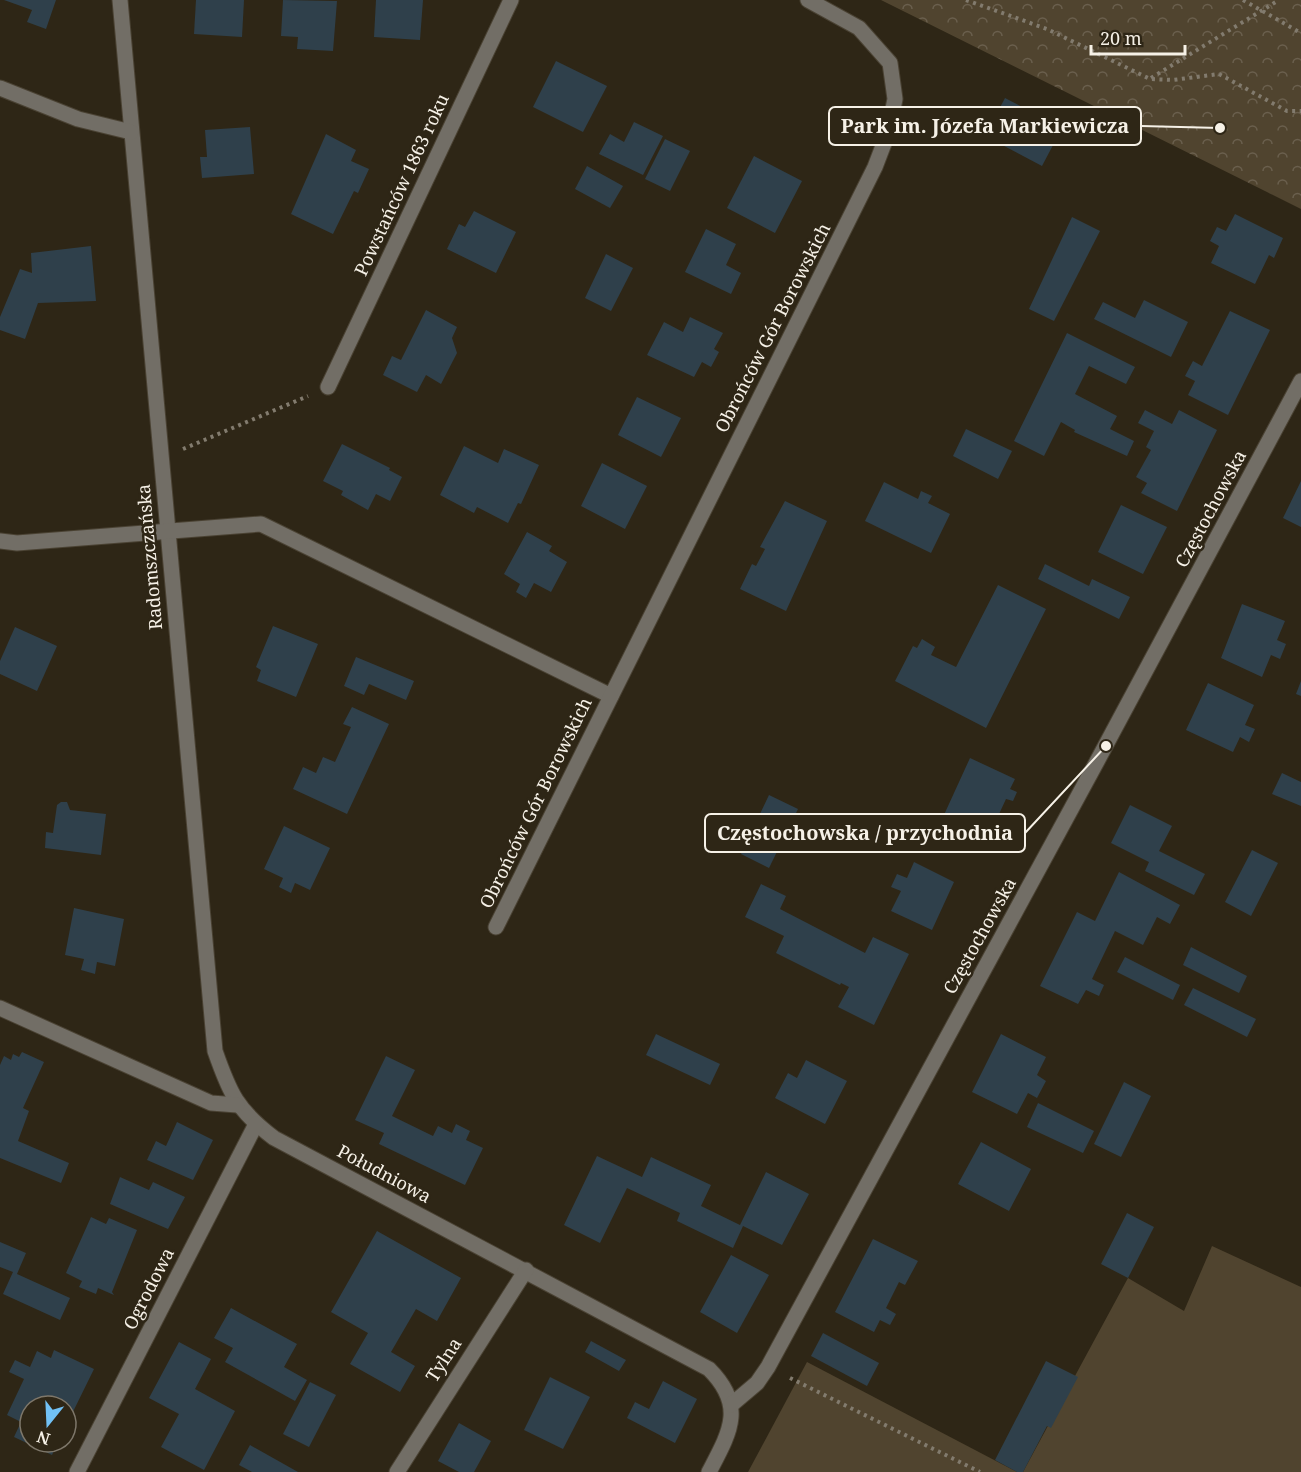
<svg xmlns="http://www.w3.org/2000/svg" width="1301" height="1472" viewBox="0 0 1301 1472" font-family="'Noto Serif',serif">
<defs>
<pattern id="park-crowns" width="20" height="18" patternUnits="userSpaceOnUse" patternTransform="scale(1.5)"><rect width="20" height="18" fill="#50442f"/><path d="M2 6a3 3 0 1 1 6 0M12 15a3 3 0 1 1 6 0" fill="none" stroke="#6a5f4d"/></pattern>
</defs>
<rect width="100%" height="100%" fill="#2e2616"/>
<g fill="#50442f">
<path d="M1212,1246L1301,1287V1472H1023L1128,1278L1184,1311Z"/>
<path d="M807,1362L1017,1472H748Z"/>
</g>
<path fill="url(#park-crowns)" d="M881,0H1301V209Z"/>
<g fill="#2f404b">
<path d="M4,0H56L46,29L27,22L32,10Z"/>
<path d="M196,0H244L242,37L194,34Z"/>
<path d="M283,0L337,1L333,51L297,49L298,37L281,36Z"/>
<path d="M376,0H423L420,40L374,37Z"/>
<path d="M556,61L607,86L583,132L533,107Z"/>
<path d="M1005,98L1062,128L1042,166L985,136Z"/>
<path d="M634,122L663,136L643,175L599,154L610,134L624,142Z"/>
<path d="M250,127L254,174L202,178L200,157H207L205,130Z"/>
<path d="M326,134L356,150L351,161L369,169L358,193L354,191L333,234L291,214Z"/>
<path d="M665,139L690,151L670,191L645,179Z"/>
<path d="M754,156L802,181L775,233L727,208Z"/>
<path d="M587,166L623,186L610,208L575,189Z"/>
<path d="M474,211L516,232L496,273L447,249L459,224L465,227Z"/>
<path d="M1235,214L1283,238L1274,258L1269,255L1255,284L1211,263L1219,246L1210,241L1217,227L1226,231Z"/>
<path d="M1072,217L1100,231L1054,321L1029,309Z"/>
<path d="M706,229L736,244L726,265L741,273L731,294L685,272Z"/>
<path d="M91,246L96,301L38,303L25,339L0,330V317L20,269L32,273L31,253Z"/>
<path d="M606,254L633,268L611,311L585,298Z"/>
<path d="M1144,300L1188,322L1171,357L1094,319L1103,302L1135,318Z"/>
<path d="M426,310L457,327L452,338L457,353L441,384L426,375L417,392L383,375L392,356L401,360Z"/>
<path d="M1230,311L1270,330L1228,415L1188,395L1195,381L1185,376L1193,361L1202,366Z"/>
<path d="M690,317L723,333L714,349L719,352L711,367L702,362L694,377L647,355L664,322L683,332Z"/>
<path d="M1067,333L1135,367L1126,384L1089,366L1075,394L1117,416L1110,429L1134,441L1127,456L1074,432L1075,430L1061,422L1044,456L1014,441Z"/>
<path d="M637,397L681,418L661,457L618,435Z"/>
<path d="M1145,410L1172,424L1179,410L1217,430L1177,511L1141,493L1147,483L1136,477L1151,450L1146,447L1154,431L1138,423Z"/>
<path d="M966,429L1012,451L998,479L953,456Z"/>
<path d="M342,444L390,468L389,470L402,477L390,501L376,494L368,510L341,495L343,491L323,481Z"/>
<path d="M464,446L498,463L504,449L539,465L521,504L518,503L508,523L477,507L474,513L440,495Z"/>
<path d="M602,463L647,486L625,529L581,506Z"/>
<path d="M1301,481V527L1283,518Z"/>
<path d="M884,482L918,499L921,491L932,496L928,503L950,514L931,553L865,521Z"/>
<path d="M785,501L827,521L786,611L740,589L752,564L756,566L765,549L760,547Z"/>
<path d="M1121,505L1167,527L1143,574L1098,552Z"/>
<path d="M527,532L552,546L549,551L567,562L551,592L534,583L526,598L516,592L520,584L504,574Z"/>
<path d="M1045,564L1089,586L1092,579L1130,597L1119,619L1038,579Z"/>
<path d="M998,585L1046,609L986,728L895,681L913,646L917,648L922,639L935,647L931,655L956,667Z"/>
<path d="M1242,604L1285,621L1277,640L1286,644L1280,659L1271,655L1262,677L1221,658Z"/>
<path d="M273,626L318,644L296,697L257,681L261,670L256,667Z"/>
<path d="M15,627L57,646L37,691L0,674V661Z"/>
<path d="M356,657L414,681L406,700L369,684L364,695L344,686Z"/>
<path d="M1301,681V696L1296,694Z"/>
<path d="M1208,683L1254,705L1245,725L1255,729L1249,742L1240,737L1233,752L1186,730Z"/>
<path d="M352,707L389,724L347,814L293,789L303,767L316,773L323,757L335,762L351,727L343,724Z"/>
<path d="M970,758L1015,779L1010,789L1017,792L1013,801L1006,799L993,827L1003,831L993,853L938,828Z"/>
<path d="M1282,773L1301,782V806L1272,794Z"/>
<path d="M769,795L798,809L769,868L741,854Z"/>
<path d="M61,802H67L70,810L106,814L101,855L45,848L46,832L53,833L57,805Z"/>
<path d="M1130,805L1172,826L1159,851L1205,874L1194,895L1145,871L1149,862L1111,843Z"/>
<path d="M284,826L330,848L310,890L295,883L291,893L279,887L283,878L264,869Z"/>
<path d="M1252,850L1278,863L1251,916L1225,902Z"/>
<path d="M914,862L954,882L932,930L891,911L901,891L891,887L897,874L907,878Z"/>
<path d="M1119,872L1180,905L1170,924L1157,917L1143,945L1115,931L1092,979L1104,985L1099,996L1086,990L1078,1004L1040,986L1077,912L1095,921Z"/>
<path d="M761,884L786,896L780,909L865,953L873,937L909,954L874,1025L838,1007L849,987L841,983L840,985L776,953L784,936L745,917Z"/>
<path d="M74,908L124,919L115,966L97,962L95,974L81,970L84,959L65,955Z"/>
<path d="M1191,947L1247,976L1239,993L1183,965Z"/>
<path d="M1125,957L1180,985L1173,1000L1117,972Z"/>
<path d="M1193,988L1256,1019L1247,1037L1184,1005Z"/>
<path d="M656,1034L720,1064L710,1085L646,1055Z"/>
<path d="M1001,1034L1046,1057L1037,1075L1046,1081L1037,1098L1028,1093L1017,1114L972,1092Z"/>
<path d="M22,1052L44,1062L23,1108L29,1111L18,1141L69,1163L61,1183L0,1158V1065L4,1056L11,1060L13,1054L19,1057Z"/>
<path d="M386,1056L415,1070L392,1116L433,1136L438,1126L452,1133L456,1124L470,1131L466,1140L483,1148L465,1185L379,1144L384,1133L355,1120Z"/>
<path d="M806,1060L847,1081L825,1124L775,1098L788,1073L797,1078Z"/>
<path d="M1124,1082L1151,1096L1121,1157L1094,1144Z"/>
<path d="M1038,1103L1094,1131L1083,1153L1027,1127Z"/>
<path d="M177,1122L213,1140L193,1180L147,1160L156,1141L166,1146Z"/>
<path d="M981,1142L1031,1169L1009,1211L958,1184Z"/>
<path d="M597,1156L642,1177L651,1157L711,1185L701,1206L740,1225L766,1172L809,1194L782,1245L743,1226L733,1248L677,1221L680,1213L627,1188L600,1243L564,1225Z"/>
<path d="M120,1177L149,1190L153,1182L185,1197L168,1229L110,1204Z"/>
<path d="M1127,1213L1154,1227L1128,1278L1101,1264Z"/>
<path d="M91,1217L106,1224L109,1218L137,1230L112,1292L114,1295L98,1288L96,1294L79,1287L82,1281L66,1273Z"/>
<path d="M377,1231L461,1278L437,1321L416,1309L391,1352L415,1366L400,1392L350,1364L368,1333L331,1312Z"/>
<path d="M873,1239L918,1261L905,1285L899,1282L886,1308L896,1314L890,1325L880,1320L874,1332L835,1312Z"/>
<path d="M0,1242L26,1253L17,1274L70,1298L60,1320L3,1294L13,1272L0,1267Z"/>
<path d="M731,1255L769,1275L737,1333L700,1312Z"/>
<path d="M231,1308L297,1344L284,1367L307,1380L295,1401L225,1362L233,1348L214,1338Z"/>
<path d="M823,1333L879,1363L867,1386L811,1356Z"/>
<path d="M591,1341L626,1360L619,1371L585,1352Z"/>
<path d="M179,1342L211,1359L195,1389L235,1411L204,1470L161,1447L179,1414L149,1398Z"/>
<path d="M54,1350L94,1369L66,1426V1406H30V1442H58L52,1455L14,1437L21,1422L7,1415L24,1379L9,1372L15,1360L30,1367L37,1351L51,1358Z"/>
<path d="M1046,1361L1078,1377L1051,1428L1047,1426L1023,1472H1017L995,1460Z"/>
<path d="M550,1377L590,1397L563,1449L524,1430Z"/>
<path d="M663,1381L697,1399L675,1443L627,1418L635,1402L649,1409Z"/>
<path d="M310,1382L336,1395L309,1447L283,1434Z"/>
<path d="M459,1423L491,1441L474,1472H459L438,1461Z"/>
<path d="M250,1445L298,1472H252L239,1465Z"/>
</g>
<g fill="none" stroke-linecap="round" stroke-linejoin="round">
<defs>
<g id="minor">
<path d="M120,0L215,1051C230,1094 237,1110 274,1138L709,1369C746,1406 730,1432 709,1472"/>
<path d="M0,88L78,119L131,132"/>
<path d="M328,387L511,0"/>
<path d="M0,541L17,543L261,524L611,696"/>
<path d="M496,927L875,167L888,133L895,99L890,63L859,28L808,0"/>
<path d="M0,1008L211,1103L237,1105"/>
<path d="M731,1405L757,1383L768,1367L1094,767L1301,381"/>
<path d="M77,1472L256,1124"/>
<path d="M397,1472L526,1270"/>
</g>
</defs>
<use href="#minor" stroke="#4a4233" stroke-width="17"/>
<g stroke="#827b6e" stroke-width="4" stroke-dasharray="3 4.5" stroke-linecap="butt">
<path d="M966,0L1047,29L1150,79L1173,80L1219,74L1287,111H1301"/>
<path d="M1243,0L1301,33"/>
<path d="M1151,78L1279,0"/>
<path d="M183,449L308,396"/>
<path d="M790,1378L980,1472"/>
</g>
<use href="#minor" stroke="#726e66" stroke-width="15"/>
</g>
<g text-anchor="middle" stroke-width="5" stroke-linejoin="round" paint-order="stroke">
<g font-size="18" fill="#f6f1e7" stroke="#2e2616">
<text transform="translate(402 185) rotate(-65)" y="6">Powstańców 1863 roku</text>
<text transform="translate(773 328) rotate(-63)" y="6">Obrońców Gór Borowskich</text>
<text transform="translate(1211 509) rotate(-62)" y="6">Częstochowska</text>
<text transform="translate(150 557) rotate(-95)" y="6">Radomszczańska</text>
<text transform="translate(536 803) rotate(-64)" y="6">Obrońców Gór Borowskich</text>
<text transform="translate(980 936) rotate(-61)" y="6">Częstochowska</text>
<text transform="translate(384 1174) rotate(28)" y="6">Południowa</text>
<text transform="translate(149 1289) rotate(-63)" y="6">Ogrodowa</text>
<text transform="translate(444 1360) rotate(-57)" y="6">Tylna</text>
</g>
</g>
<path fill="none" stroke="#f6f1e7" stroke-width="2" d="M1220 128L1141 126M1106 746L1025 833"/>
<g fill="#f6f1e7" stroke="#2e2616" stroke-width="2">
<circle cx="1220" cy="128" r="6"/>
<circle cx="1106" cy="746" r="6"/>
</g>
<g fill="#2e2616" stroke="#f6f1e7" stroke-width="2">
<rect x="829" y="107" width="312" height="38" rx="6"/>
<rect x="705" y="814" width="320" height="38" rx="6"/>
</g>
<g font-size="20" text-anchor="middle" font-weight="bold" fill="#f6f1e7">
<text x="985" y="133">Park im. Józefa Markiewicza</text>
<text x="865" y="840">Częstochowska / przychodnia</text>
</g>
<g transform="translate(48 1424) rotate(198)"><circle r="28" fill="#2e2616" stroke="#7e776a" stroke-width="1.5"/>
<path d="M0-4.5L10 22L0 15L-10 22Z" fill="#71c1f5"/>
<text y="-9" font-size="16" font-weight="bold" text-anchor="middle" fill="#f6f1e7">N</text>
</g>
<path d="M1091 45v9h94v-9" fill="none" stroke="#f6f1e7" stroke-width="3"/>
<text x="1100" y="45" font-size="18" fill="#f6f1e7" stroke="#2e2616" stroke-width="4.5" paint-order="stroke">20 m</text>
</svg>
